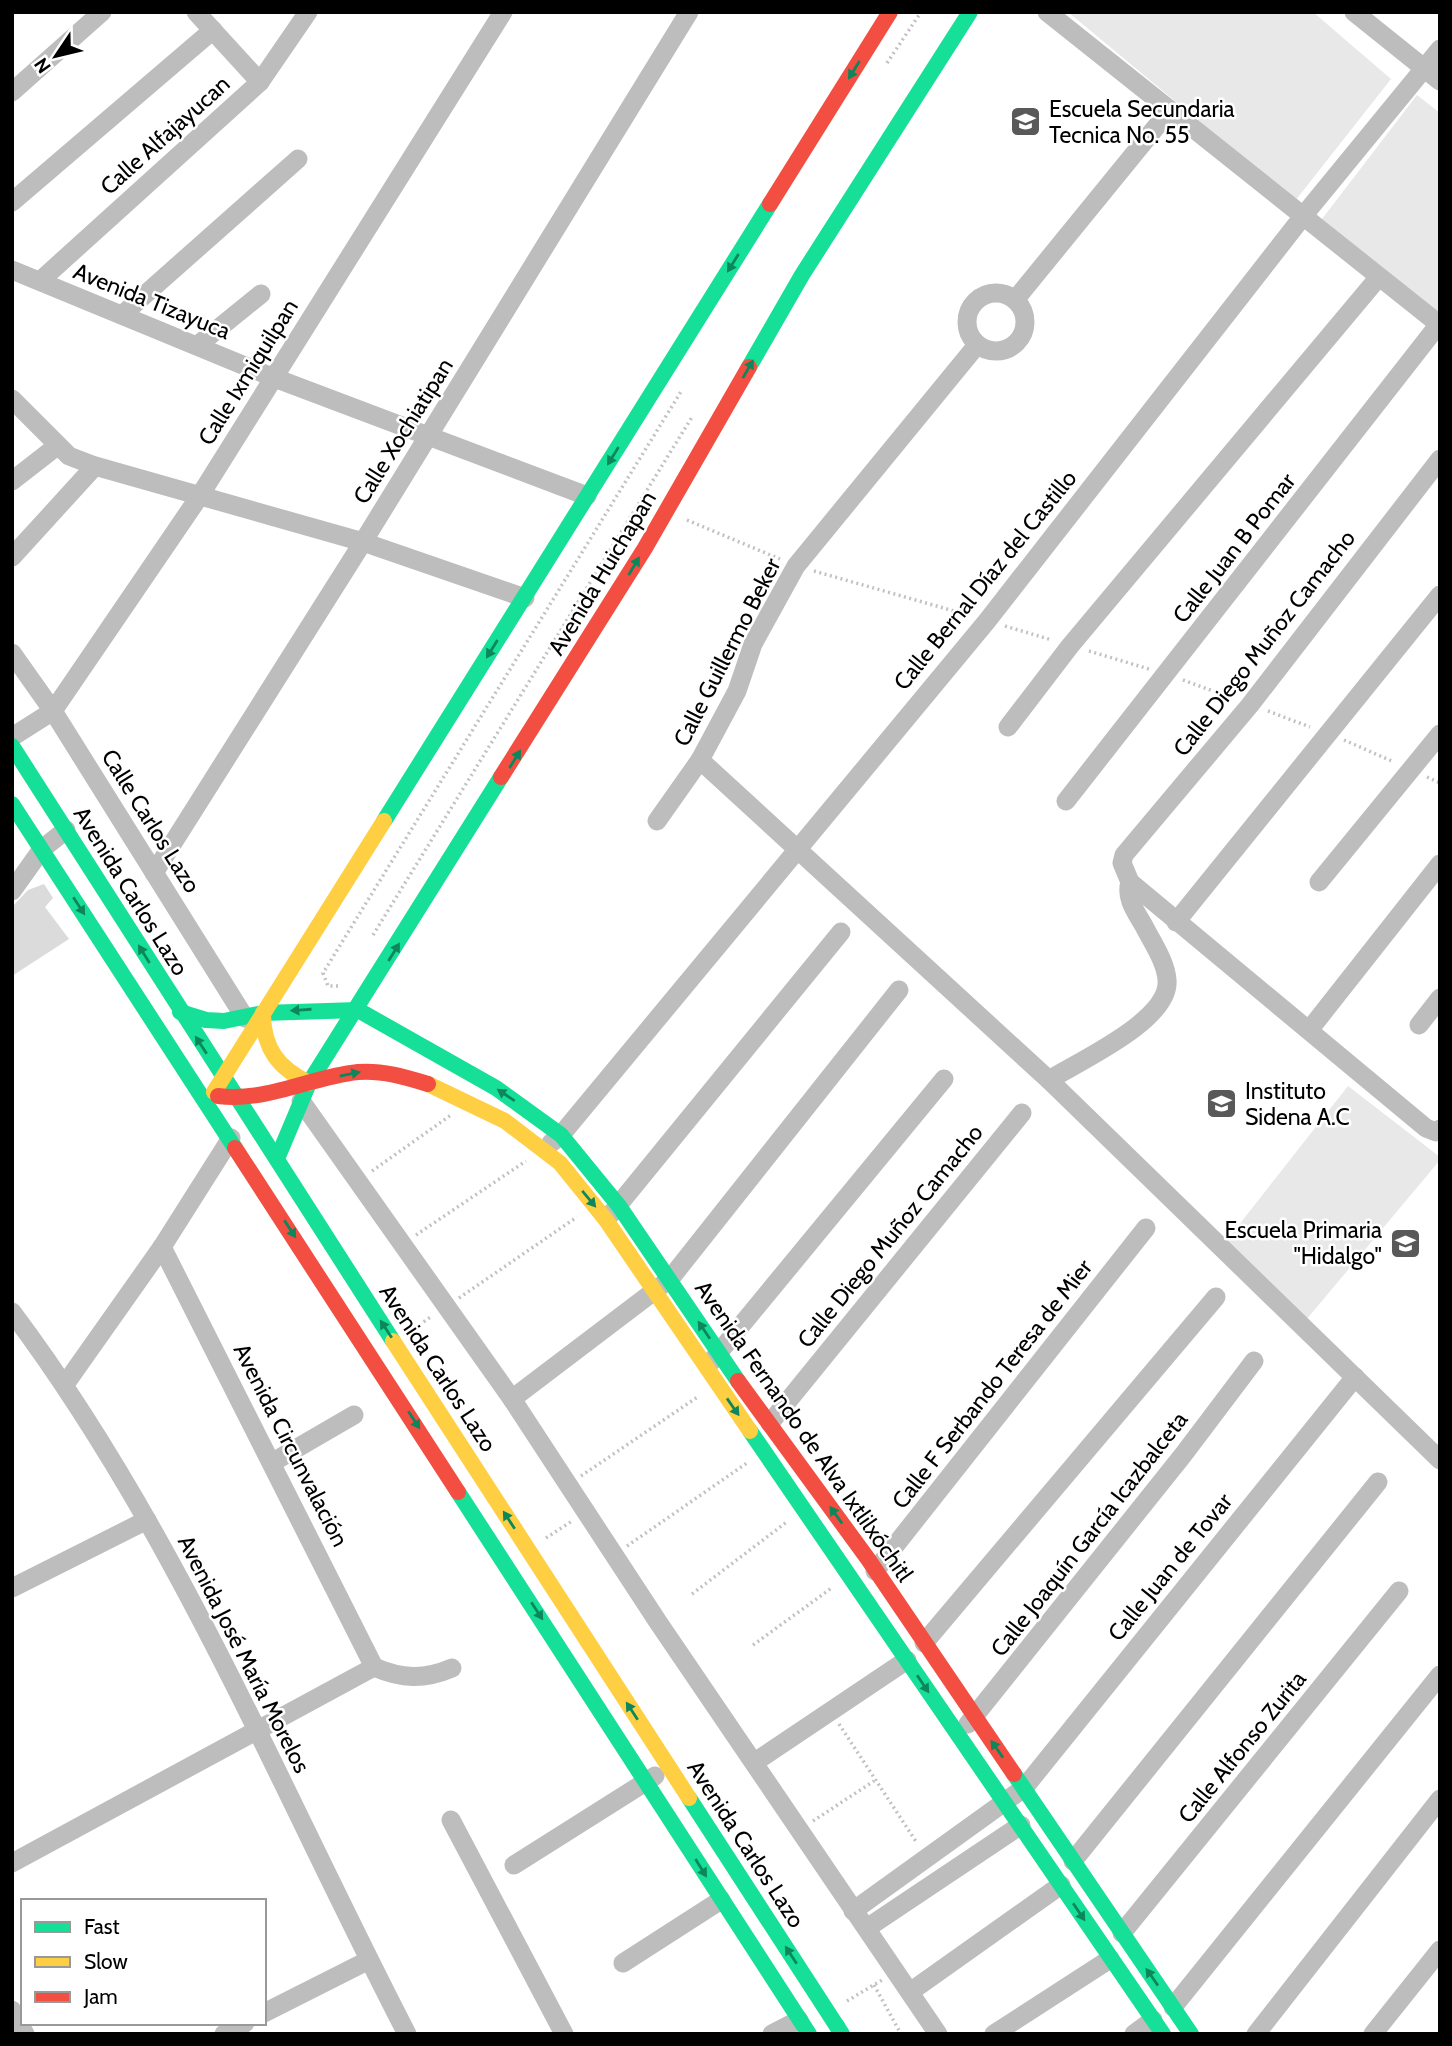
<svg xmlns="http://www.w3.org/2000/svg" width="1452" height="2046" viewBox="0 0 1452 2046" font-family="Cabin,sans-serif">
<rect width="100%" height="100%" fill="#fff"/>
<g fill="#e8e8e8">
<path d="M1068,12H1313L1391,79L1295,201Z"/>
<path d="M1417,95L1440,113V315L1322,219Z"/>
<path d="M1348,1086L1440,1157V1160L1301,1326L1220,1249Z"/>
</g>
<path fill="#dbdbdb" d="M44,884L53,898L45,907L69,939L12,976V907L28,890Z"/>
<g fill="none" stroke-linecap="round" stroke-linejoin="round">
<g stroke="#c2c2c2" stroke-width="3.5" stroke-dasharray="2 3.5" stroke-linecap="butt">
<path d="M887,63L921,12"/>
<path d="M687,520L780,559"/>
<path d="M814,571L968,615"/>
<path d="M1005,626L1052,640"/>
<path d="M1089,651L1149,669"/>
<path d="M1183,680L1232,698"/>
<path d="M1268,711L1310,727"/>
<path d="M1344,740L1394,762"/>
<path d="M1427,777L1440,783"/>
<path d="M373,935L692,417"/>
<path d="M338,986H328L323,973L682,390"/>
<path d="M372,1171L451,1115"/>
<path d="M416,1235L526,1161"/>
<path d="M459,1298L577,1217"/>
<path d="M410,1331L432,1316"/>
<path d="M581,1476L699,1396"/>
<path d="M546,1538L572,1521"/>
<path d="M627,1546L747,1463"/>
<path d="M692,1594L788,1521"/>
<path d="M753,1645L833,1587"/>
<path d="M839,1724L917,1843"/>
<path d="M813,1821L874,1781"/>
<path d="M874,1985L901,2034"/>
<path d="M847,2001L882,1980"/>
</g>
<g stroke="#bdbdbd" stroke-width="19">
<path d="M196,12L260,82"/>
<path d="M1047,12L1440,325"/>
<path d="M1354,12L1440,81"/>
<path d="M12,92L102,12"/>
<path d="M12,202L213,30"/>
<path d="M12,270L272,377L587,496"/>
<path d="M40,281L260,82L308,12"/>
<circle cx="996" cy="322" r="29"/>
<path d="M1015,300L1169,111"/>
<path d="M122,315L298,159"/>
<path d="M198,345L261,294"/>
<path d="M12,399L69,456L95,466L363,542L525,598"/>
<path d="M1440,459L1250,705L1124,855L1122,863L1130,882L1426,1128L1436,1132L1440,1129"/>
<path d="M12,481L57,446"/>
<path d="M12,557L95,466"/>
<path d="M12,653L53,711L245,1018"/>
<path d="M1008,727L1070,646L1378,278"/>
<path d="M12,737L53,711L199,497L503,12"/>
<path d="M700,760L1049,1080L1440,1460"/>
<path d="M1066,801L1439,324"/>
<path d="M657,821L700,760L737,691L753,644L796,566L977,345"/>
<path d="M154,873L363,542L689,12"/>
<path d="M1319,882L1440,734"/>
<path d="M12,891L42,849L66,830"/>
<path d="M1176,922L1440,595"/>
<path d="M1419,1025L1440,998"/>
<path d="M1310,1029L1440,864"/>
<path d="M1049,1080C1079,1061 1171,1020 1167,980C1166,962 1152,942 1144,926C1136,912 1125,898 1130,882"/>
<path d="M301,1101L512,1399L658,1622L938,2034"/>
<path d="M551,1143L561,1135L987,621L1304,215L1440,49"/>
<path d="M611,1214L841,932"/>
<path d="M162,1247L374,1667"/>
<path d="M12,1312C177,1532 281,1791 407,2034"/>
<path d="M711,1362L944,1079"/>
<path d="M66,1383L162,1247L231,1138"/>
<path d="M512,1399L670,1279L899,990"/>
<path d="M770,1423L1022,1113"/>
<path d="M273,1462L354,1415"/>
<path d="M875,1571L1146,1228"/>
<path d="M12,1588L147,1520"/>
<path d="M924,1643L1216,1297"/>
<path d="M374,1667C402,1679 424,1680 452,1668"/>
<path d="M968,1724L1183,1455L1254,1361"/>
<path d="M755,1762L907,1660"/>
<path d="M451,1820L564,2034"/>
<path d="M1073,1861L1378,1482"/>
<path d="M12,1863L374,1667"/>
<path d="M514,1865L655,1776"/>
<path d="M853,1911L1024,1788L1355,1377"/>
<path d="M867,1928L1021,1825"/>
<path d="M1122,1933L1399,1591"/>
<path d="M623,1963L721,1900"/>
<path d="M910,1992L1061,1885"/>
<path d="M1173,2007L1440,1675"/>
<path d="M12,2010L25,2034"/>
<path d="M264,2013L369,1960"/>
<path d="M224,2034L245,2023"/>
<path d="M772,2034L799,2020"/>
<path d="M994,2034L1110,1959"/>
<path d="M1134,2034L1153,2020"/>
<path d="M1256,2034L1440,1799"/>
<path d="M1373,2034L1440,1950"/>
</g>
<g stroke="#16e098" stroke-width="16">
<path d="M749,367L802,275L970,12"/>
<path d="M12,746L393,1341"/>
<path d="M12,804L235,1148"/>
<path d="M384,821L770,204"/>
<path d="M180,1012L206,1020L224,1021L263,1013L358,1010L496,1088L561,1135L619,1206L738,1381"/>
<path d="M277,1159L309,1083L501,777"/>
<path d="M750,1431L1163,2034"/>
<path d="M458,1492L809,2034"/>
<path d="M1014,1774L1191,2034"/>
<path d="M689,1798L842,2034"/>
<path d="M837,2026L841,2034"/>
</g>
<g stroke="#ffcf43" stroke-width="16">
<path d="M263,1013C263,1048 278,1068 309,1083"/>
<path d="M428,1084L505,1121L560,1163L606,1220L750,1431"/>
<path d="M214,1092L384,821"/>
<path d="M393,1341L689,1798"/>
</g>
<g stroke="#f24e42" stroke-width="16">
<path d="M770,204L890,12"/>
<path d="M501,777L645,548L749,367"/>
<path d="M218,1096C268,1102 310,1077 358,1072C382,1070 405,1077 428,1084"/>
<path d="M235,1148L458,1492"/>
<path d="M738,1381L868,1559L1014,1774"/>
</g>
</g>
<defs><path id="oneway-solid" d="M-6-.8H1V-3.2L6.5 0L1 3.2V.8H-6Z" transform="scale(1.75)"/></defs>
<g fill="#0d865b">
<use href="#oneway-solid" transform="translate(854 70) rotate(122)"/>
<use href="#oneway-solid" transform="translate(733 263) rotate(122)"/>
<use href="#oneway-solid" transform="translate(748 369) rotate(-60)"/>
<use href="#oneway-solid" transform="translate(613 456) rotate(122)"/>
<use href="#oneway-solid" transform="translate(634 566) rotate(-59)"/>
<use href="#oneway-solid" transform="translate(492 649) rotate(122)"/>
<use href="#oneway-solid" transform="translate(515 759) rotate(-58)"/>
<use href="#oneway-solid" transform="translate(79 906) rotate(57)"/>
<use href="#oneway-solid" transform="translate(394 952) rotate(-58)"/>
<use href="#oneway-solid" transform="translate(144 954) rotate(-122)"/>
<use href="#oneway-solid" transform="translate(301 1010) rotate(176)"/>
<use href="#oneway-solid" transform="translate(201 1045) rotate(-123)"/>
<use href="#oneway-solid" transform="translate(350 1074) rotate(-12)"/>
<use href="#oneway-solid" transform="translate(506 1095) rotate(-146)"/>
<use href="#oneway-solid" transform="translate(589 1199) rotate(50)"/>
<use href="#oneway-solid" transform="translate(290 1229) rotate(57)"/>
<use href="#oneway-solid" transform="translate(386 1329) rotate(-123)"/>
<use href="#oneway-solid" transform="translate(704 1330) rotate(-124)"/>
<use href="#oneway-solid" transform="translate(733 1407) rotate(55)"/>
<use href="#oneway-solid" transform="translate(414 1420) rotate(57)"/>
<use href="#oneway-solid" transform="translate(836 1515) rotate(-126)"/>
<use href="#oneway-solid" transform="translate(509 1520) rotate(-123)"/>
<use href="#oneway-solid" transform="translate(537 1611) rotate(57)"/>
<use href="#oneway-solid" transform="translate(923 1684) rotate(56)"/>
<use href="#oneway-solid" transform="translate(632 1711) rotate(-123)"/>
<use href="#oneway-solid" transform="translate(997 1749) rotate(-125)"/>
<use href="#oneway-solid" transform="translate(701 1868) rotate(58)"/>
<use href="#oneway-solid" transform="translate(1079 1912) rotate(56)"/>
<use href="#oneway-solid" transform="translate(791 1955) rotate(-123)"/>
<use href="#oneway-solid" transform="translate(1152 1977) rotate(-125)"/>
</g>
<defs>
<symbol id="school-square" viewBox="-11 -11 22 22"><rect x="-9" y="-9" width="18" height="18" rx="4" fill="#595959" stroke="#fff"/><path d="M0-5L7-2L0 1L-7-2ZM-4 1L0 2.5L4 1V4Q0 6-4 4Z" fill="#fff"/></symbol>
</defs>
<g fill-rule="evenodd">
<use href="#school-square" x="1008" y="104" width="35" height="35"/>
<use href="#school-square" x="1204" y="1086" width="35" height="35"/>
<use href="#school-square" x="1388" y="1226" width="35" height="35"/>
</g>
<g text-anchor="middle" stroke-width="5" stroke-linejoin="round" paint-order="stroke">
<g font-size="23" fill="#000" stroke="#fff" text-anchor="start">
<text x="1049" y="117">Escuela Secundaria<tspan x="1049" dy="26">Tecnica No. 55</tspan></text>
<text x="1245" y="1099">Instituto<tspan x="1245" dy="26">Sidena A.C</tspan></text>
<text x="1382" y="1238" text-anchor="end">Escuela Primaria<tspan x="1382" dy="26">"Hidalgo"</tspan></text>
</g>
<g font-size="23" fill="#000" stroke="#fff">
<text transform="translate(165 135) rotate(-42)" y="8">Calle Alfajayucan</text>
<text transform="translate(152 301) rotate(22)" y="8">Avenida Tizayuca</text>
<text transform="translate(248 372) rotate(-58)" y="8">Calle Ixmiquilpan</text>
<text transform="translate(403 431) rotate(-58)" y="8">Calle Xochiatipan</text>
<text transform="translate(1234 548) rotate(-52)" y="8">Calle Juan B Pomar</text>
<text transform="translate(602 573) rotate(-59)" y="8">Avenida Huichapan</text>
<text transform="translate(985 580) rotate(-51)" y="8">Calle Bernal Díaz del Castillo</text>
<text transform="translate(1264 643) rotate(-52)" y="8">Calle Diego Muñoz Camacho</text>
<text transform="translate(727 652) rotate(-63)" y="8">Calle Guillermo Beker</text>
<text transform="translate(151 821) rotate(58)" y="8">Calle Carlos Lazo</text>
<text transform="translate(131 891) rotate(58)" y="8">Avenida Carlos Lazo</text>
<text transform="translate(890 1236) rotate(-51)" y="8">Calle Diego Muñoz Camacho</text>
<text transform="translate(438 1368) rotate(57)" y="8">Avenida Carlos Lazo</text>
<text transform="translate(992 1384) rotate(-52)" y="8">Calle F Serbando Teresa de Mier</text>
<text transform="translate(804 1431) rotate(55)" y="8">Avenida Fernando de Alva Ixtlilxóchitl</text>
<text transform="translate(291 1445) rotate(63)" y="8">Avenida Circunvalación</text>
<text transform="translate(1089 1534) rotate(-52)" y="8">Calle Joaquín García Icazbalceta</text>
<text transform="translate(1170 1567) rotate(-51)" y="8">Calle Juan de Tovar</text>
<text transform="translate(244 1654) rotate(63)" y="8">Avenida José María Morelos</text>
<text transform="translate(1242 1747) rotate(-51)" y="8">Calle Alfonso Zurita</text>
<text transform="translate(746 1844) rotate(57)" y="8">Avenida Carlos Lazo</text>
</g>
</g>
<rect width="1452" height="2046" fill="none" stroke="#000000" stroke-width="28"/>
<rect x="21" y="1899" width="245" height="126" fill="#ffffff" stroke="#999999" stroke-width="2"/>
<rect x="35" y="1922" width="35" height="10" fill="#16e098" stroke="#999999" stroke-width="2"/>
<text x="84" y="1934" font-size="21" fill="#000000">Fast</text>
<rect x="35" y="1957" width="35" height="10" fill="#ffcf43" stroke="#999999" stroke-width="2"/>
<text x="84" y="1969" font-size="21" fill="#000000">Slow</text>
<rect x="35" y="1992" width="35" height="10" fill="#f24e42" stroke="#999999" stroke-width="2"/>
<text x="84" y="2004" font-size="21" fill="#000000">Jam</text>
<g transform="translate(56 56) rotate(235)" stroke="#ffffff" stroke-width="5" paint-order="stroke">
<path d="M0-5L12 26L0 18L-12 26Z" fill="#000000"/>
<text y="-10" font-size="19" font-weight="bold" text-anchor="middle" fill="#000000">N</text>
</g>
</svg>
